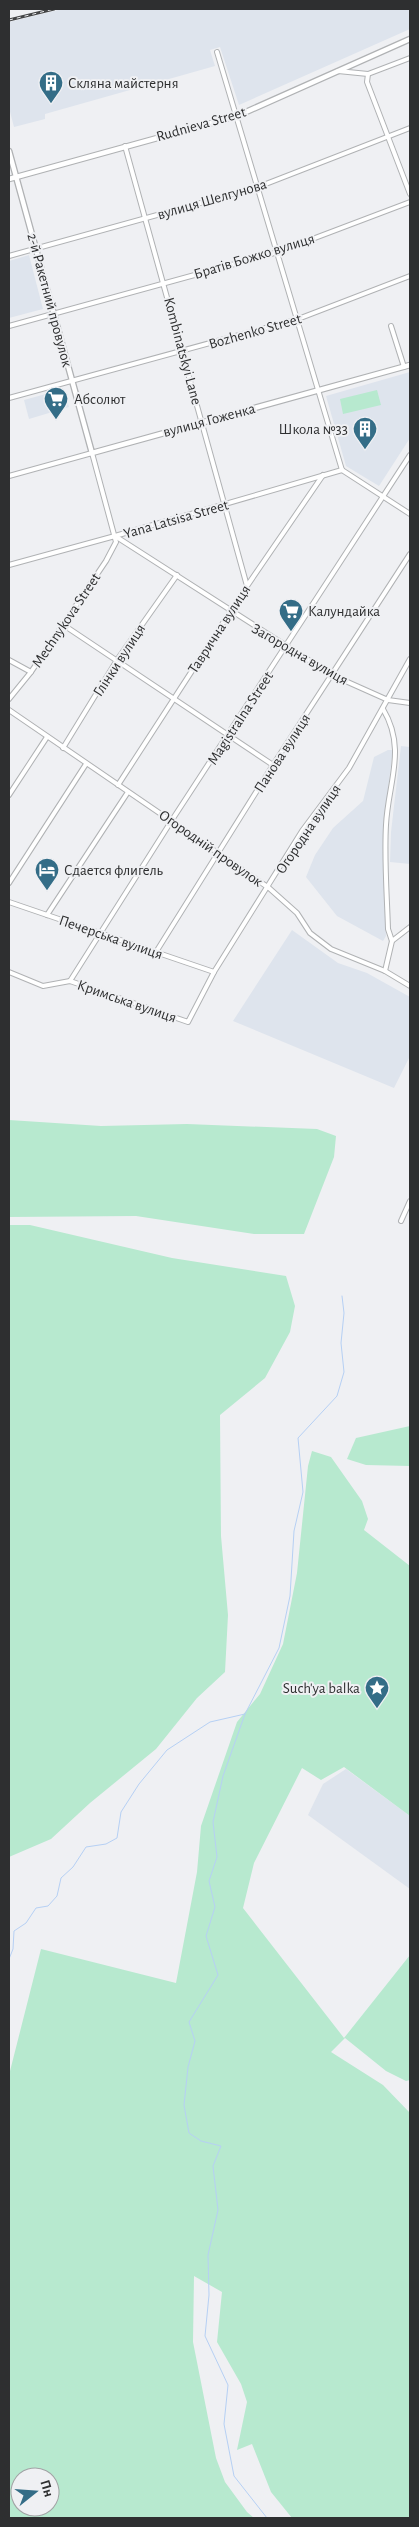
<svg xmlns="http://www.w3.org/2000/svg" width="419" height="2527" viewBox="0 0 419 2527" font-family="'Alegreya Sans',sans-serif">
<rect width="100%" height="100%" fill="#eff0f3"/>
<g fill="#dee4ed">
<path d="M62,9H410V29L239,105L220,47L210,50L215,66L45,114V119L14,127L9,108V22Z"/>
<path d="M29,255L43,309L9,318V261Z"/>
<path d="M410,372V438L379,486L346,466L326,396Z"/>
<path d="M64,389L69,407L29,419L24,400Z"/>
<path d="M401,746L410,747V864L390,862L391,832Z"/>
<path d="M388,750H393L383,829L386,936L383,941L337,916L306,877L315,855L333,828L363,801L374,757Z"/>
<path d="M292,930L338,963L367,973L410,997V1056L394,1088L233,1021Z"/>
<path d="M346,1769L410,1816V1889L308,1815L323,1784Z"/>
</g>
<g fill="#b7e9cf" fill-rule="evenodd">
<path d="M377,390L381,405L343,414L340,399Z"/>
<path d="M9,1120L101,1126L187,1124L317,1129L336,1136L334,1157L304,1234H254L136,1216L9,1217Z"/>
<path d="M9,1225H30L172,1258L286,1276L295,1306L290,1332L265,1378L220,1415L221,1536L228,1615L225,1672L197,1698L156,1749L90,1803L51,1839L9,1857Z"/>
<path d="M410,1426V1466L366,1465L347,1459L356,1438Z"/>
<path d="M312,1451L331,1457L362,1501L368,1519L364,1530L410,1566V1816L344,1767L321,1780L302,1768L254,1863L243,1908L344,2038L410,1955V2080L406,2081L386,2071L345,2038L331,2052L383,2085L410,2113V2518H292L271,2492L252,2444L237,2450L247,2402L241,2384L217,2342L222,2292L194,2276L193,2342L216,2458L225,2482L247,2512L254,2518H9V2075L41,1949L176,1983L197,1872L201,1826L237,1722L260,1694L283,1644L297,1573L308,1466ZM20,2477H50V2507H20Z"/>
</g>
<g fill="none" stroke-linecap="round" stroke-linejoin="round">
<g stroke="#b6d0f4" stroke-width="1">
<path d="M9,1959L13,1949L14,1931L26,1923L36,1908L48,1906L57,1896L61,1878L73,1867L86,1847L106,1844L117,1838L121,1812L139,1784L167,1750L210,1722L245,1714"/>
<path d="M267,2518L234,2476L224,2424L228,2385L205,2336L209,2295L208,2255L218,2210L213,2166L221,2146L201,2141L189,2133L184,2105L188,2067L195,2041L189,2022L218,1975L206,1936L215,1907L209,1881L217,1857L213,1822L223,1776L245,1714L279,1648L290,1596L294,1531L303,1492L298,1438L337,1396L344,1372L341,1343L344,1313L342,1296"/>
</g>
<defs>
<g id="minor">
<path d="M217,52L342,470"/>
<path d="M338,71L368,74L410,58"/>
<path d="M368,74L367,82L410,194"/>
<path d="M125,146L247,586"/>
<path d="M9,256L258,187L410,128"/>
<path d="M9,326L278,252L410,202"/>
<path d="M391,326L404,367"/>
<path d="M9,398L298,319L410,276"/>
<path d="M342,470L410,514"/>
<path d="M9,476L92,453L116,542L106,561L31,672L9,699"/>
<path d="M115,536L332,675L388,700L410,703"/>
<path d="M9,565L115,536L342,470"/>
<path d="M62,624L273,765"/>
<path d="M9,660L31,672"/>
<path d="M383,709C407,749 388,783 386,825C384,859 387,895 388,929L392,941L385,971"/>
<path d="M9,710L269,888L297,913L310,933L331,949L385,971L410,986"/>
<path d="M63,748L117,660L177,575"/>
<path d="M118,785L247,586L323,475"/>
<path d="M9,795L47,737"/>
<path d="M9,883L86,764"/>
<path d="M9,902L214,972"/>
<path d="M47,915L128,792"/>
<path d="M392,941L410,927"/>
<path d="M156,952L273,765L410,554"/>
<path d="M9,972L43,986L70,981L188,1022L214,972L302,831L349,768L410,659"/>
<path d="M70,981L172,820L410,455"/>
<path d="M401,1221L410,1201"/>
</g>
<g id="tertiary">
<path d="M9,151L92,453L410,365"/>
<path d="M9,179L237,116L410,39"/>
</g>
</defs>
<use href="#minor" stroke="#b0b2b4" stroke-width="6"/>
<use href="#tertiary" stroke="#b0b2b4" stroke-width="7"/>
<use href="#minor" stroke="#fff" stroke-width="4"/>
<use href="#tertiary" stroke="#fff" stroke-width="4.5"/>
<defs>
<path id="rail" d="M9,20L54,9"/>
</defs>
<use href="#rail" stroke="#434445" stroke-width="3"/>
<use href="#rail" stroke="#eff0f3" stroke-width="1" stroke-dasharray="4" stroke-linecap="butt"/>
</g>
<defs>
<symbol id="building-pin" viewBox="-11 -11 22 30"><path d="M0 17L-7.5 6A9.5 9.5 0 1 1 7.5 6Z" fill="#346d87" stroke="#eff0f3"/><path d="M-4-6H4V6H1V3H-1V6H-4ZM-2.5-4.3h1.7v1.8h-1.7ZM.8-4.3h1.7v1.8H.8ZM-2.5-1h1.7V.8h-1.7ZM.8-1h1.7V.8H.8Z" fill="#fff"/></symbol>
<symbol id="supermarket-pin" viewBox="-11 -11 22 30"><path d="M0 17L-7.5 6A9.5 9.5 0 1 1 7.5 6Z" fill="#346d87" stroke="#eff0f3"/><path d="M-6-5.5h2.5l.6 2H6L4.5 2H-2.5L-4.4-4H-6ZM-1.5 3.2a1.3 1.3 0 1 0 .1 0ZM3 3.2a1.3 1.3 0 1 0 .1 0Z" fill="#fff"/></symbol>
<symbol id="hotel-pin" viewBox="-11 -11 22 30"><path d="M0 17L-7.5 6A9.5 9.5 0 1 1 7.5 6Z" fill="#346d87" stroke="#eff0f3"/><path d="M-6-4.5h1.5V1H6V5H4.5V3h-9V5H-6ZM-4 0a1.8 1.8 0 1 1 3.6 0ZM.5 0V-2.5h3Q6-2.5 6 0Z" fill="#fff"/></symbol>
<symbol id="sight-pin" viewBox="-11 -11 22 30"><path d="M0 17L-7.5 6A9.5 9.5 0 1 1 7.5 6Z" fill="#346d87" stroke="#eff0f3"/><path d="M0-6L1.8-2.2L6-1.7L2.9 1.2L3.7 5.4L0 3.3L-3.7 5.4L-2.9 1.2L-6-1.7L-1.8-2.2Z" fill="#fff"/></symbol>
</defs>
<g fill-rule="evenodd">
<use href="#building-pin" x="37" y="69" width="28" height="38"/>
<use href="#supermarket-pin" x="42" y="385" width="28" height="38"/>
<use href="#building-pin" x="351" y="415" width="28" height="38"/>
<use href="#supermarket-pin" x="277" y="597" width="28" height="38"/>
<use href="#hotel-pin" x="33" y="856" width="28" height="38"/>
<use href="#sight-pin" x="363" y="1674" width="28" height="38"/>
</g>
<g text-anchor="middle" stroke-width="4" stroke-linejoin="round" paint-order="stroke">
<g font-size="15" fill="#2e2f30" stroke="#eff0f3" text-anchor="start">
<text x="68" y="88">Скляна майстерня</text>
<text x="74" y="404">Абсолют</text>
<text x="348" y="434" text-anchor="end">Школа №33</text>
<text x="308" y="616">Калундайка</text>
<text x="64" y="875">Сдается флигель</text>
<text x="360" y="1693" text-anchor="end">Such'ya balka</text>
</g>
<g font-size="15" fill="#2e2f30" stroke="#eff0f3">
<text transform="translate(201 124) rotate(-16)" y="5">Rudnieva Street</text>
<text transform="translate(212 199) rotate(-16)" y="5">вулиця Шелгунова</text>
<text transform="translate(254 256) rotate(-17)" y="5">Братів Божко вулиця</text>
<text transform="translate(50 300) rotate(75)" y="5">2-й Ракетний провулок</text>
<text transform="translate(255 331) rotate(-16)" y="5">Bozhenko Street</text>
<text transform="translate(183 351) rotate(75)" y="5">Kombinatskyi Lane</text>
<text transform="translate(209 420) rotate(-15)" y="5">вулиця Гоженка</text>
<text transform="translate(176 519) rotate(-16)" y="5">Yana Latsisa Street</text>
<text transform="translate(66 620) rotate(-56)" y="5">Mechnykova Street</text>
<text transform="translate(219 629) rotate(-57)" y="5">Таврична вулиця</text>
<text transform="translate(300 654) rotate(30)" y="5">Загородна вулиця</text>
<text transform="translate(119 660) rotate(-57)" y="5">Глінки вулиця</text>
<text transform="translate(240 718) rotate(-57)" y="5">Magistralna Street</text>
<text transform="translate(282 753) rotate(-57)" y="5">Панова вулиця</text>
<text transform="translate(308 829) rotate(-56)" y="5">Огородна вулиця</text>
<text transform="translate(211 848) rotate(35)" y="5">Огородній провулок</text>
<text transform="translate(111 937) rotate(19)" y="5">Печерська вулиця</text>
<text transform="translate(127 1001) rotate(19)" y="5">Кримська вулиця</text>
</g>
</g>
<rect width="419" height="2527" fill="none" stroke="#2e2f30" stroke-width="20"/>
<g transform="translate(35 2492) rotate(73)"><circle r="24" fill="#eff0f3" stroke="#a2a3a5"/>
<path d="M0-4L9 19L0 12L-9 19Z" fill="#346d87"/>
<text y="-8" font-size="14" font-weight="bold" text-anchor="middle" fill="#2e2f30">Пн</text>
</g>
</svg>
